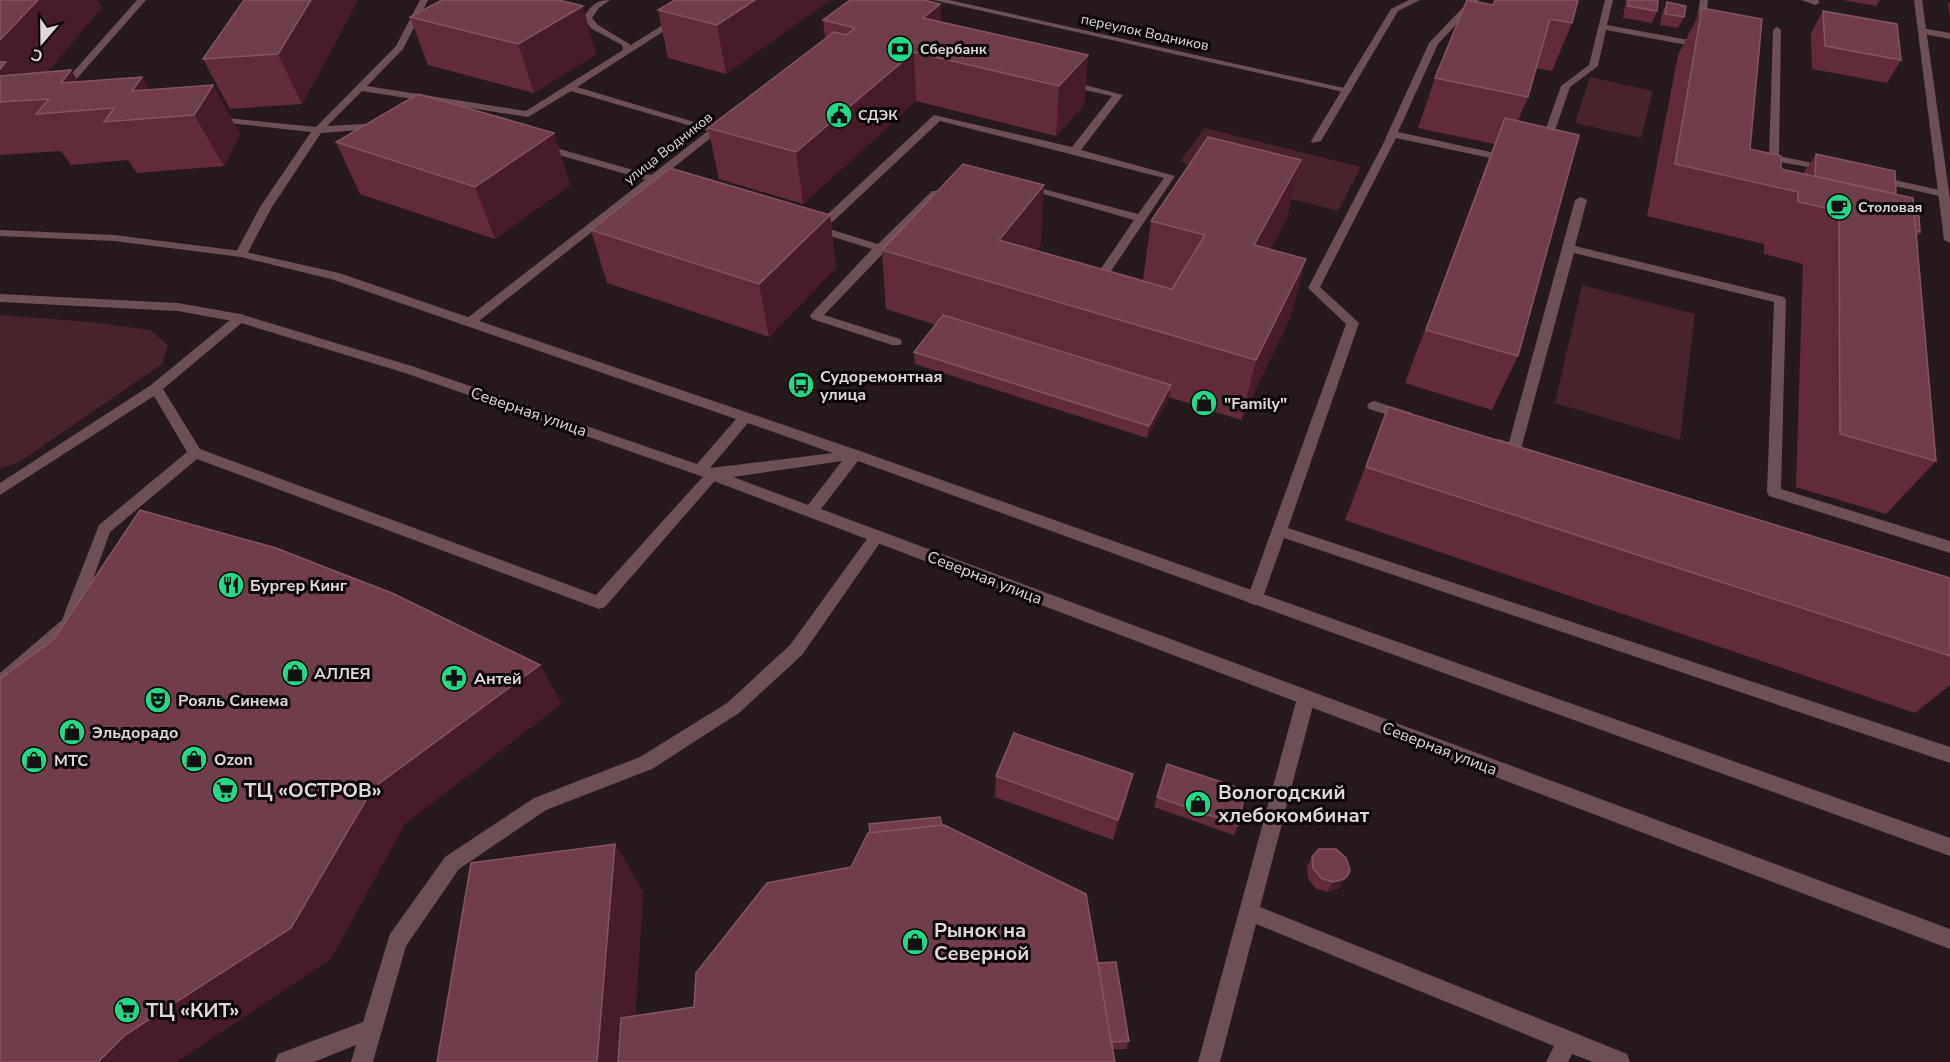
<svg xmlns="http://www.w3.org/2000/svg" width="1950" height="1062" viewBox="0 0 1950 1062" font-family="'Nunito Sans',sans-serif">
<rect width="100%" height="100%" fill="#261a1c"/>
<g fill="#47232c">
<path d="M1590,77L1653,91L1641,138L1575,123Z"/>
<path d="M1205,128L1361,167L1338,211L1229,183L1180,161Z"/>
<path d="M1582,285L1695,314L1680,440L1555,403Z"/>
<path d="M0,315L91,322L150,330L168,345L162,364L21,461L0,469Z"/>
</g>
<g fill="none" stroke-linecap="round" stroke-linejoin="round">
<g fill="#6d5055" fill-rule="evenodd">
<path d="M137,0H146L65,92H59V88Z"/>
<path d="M420,0H428L403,49L367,86L526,111L623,50L622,45L592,29L583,18C591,6 595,0 610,0L599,8L592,18L598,25L631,45L702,0H712L577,87L721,130L712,132L571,91L528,117L362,91L327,126L382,123L386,124V128L321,133L272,207L247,254L245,256H237L235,254L260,207L311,132L212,121L207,118L208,116L316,127L396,46Z"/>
<path d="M1409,0H1420L1398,11L1321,141L1312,143L1311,141L1391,9Z"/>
<path d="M1470,0H1479L1438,44L1398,132L1509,156L1514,159L1509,162L1396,138L1320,287L1359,323L1288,528L1950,747V763L1284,538L1261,603L1255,605L1249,603L1247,599L1346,324L1308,288L1382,146L1429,43Z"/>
<path d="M1605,0H1613L1607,25L1694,41L1700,0H1708L1703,44L1698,47L1606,30L1598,66L1570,87L1549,148L1540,150L1539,148L1561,86L1589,65Z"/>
<path d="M1801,0H1818L1820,2L1816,5Z"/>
<path d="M1777,27L1781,30L1779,156L1831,167V171L1774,161L1769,158L1773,30Z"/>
<path d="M1922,28L1950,33V39L1919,33L1918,31Z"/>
<path d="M1066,80L1123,95L1081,150L1175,176L1099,289H1091L1089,286L1134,220L1019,187L1024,184L1138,214L1164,178L940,121L826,228L878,244L932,191H940L941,193L824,315L900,339L902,342L900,345H892L812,319L810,316L812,313L872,249L811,230V226L816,225L934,115L1072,147L1112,96L1063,85V81Z"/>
<path d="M542,144L672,181L673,183L668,186L664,185L538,149L537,147Z"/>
<path d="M1877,176L1948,192L1949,194L1944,197L1873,181L1872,179Z"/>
<path d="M1581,197L1587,200L1575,246L1784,297L1786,300L1781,489L1950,541V553L1769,496L1767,492L1774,302L1574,253L1521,449L1514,454L1493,447L1491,444L1493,441L1498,439L1509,442L1575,200Z"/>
<path d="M240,314L244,315L246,318L244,321L163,389L200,449L596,595L708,471L713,470L720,475L605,607L599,609L197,459L110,532L75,629L6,688L0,690V673L62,620L99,525L187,452L154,396L0,495V483L151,385L236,315Z"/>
<path d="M1374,401L1412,413L1414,416L1407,421L1369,409L1367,406L1369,403Z"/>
<path d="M877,530L882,532L885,536L882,540L802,655L739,713L652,769L546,810L459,869L406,946L373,1062H351L356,1045L314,1062H275L278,1054L363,1022L390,934L445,857L534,798L640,757L727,703L790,645L872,532Z"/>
<path d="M1306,691L1312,693L1315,698L1260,907L1575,1033L1627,1054L1630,1062H1593L1572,1054L1568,1062H1546L1554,1046L1256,924L1220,1062H1198L1297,698L1300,693Z"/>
</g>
<g fill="#6d5055" fill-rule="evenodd">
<path d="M933,0H949L1353,90L1348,93Z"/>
<path d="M1914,0H1922L1950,199V243L1944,240Z"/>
<path d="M722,120L731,122L474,325H466L464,322L466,319Z"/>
</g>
<path fill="#6d5055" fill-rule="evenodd" d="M0,230L114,235L241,251L339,273L860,451L1950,838V856L858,461L821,509L1950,929V949L695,474L405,373L238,322L178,311L0,302V294L178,303L240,314L415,367L697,464L736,419L331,279L241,257L114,241L0,236ZM748,423L833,453L710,468ZM842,461L808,505L733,477Z"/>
</g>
<g fill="#622b3a">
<path d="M0,0L102,7L47,72L79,82L149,90L213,85L240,135L224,166L137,173L128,160L71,165L61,151L0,155Z"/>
<path d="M358,0L302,104L230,109L203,59Z"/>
<path d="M675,0H830L726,74L668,58L658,10Z"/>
<path d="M1467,0L1572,23L1552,71L1536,68L1528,97L1518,121V356L1492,410L1405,383L1494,144L1418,128L1435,78Z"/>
<path d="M1626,0H1658L1657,11L1652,23L1623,18Z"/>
<path d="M1843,0H1880L1876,6Z"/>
<path d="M1667,2L1684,17L1678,28L1660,25L1662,13Z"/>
<path d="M1950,2V18L1948,4Z"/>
<path d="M940,4L941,22L1088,55L1084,105L1056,136L916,101L803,204L719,179L708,128L825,39L823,20Z"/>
<path d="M1702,8L1750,149L1781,169L1803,174L1816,154L1896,194L1914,215L1920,232L1916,238L1936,461L1886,514L1796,487L1803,264L1764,254V244L1647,216L1678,55Z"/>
<path d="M1823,11L1901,60L1887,83L1812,69L1811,33Z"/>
<path d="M410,17L596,54L534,93L428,65Z"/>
<path d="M554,133L570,185L495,239L360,194L336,142Z"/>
<path d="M1301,160L1287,218L1270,249L1306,259L1290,318L1241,420L1169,397L1147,438L915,364L914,352L936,325L886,309L882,250L1041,244L1036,250L1172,289V288L1143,280L1151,221Z"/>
<path d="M830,215L836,268L769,337L607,283L591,230Z"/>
<path d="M1388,407L1950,578V685L1915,713L1345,520Z"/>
<path d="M1167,764L1238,825L1234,835L1154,807Z"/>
<path d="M996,776L1128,795L1113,840L995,797Z"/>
<path d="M942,825L1098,963L1129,1041L1126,1049L437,1062L615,844L643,892L635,1016L694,1007L851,867Z"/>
<path d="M1312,857L1348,875L1338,889L1327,892L1315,888L1308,878L1307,867Z"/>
</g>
<g fill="#451c27">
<path d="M38,0H98L102,7L29,95L0,96V40Z"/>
<path d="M311,0H358L302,104L278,54Z"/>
<path d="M755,0H830L726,74L717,25Z"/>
<path d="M940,4L942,51L923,18Z"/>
<path d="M583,6L596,54L534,93L518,44Z"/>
<path d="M914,52L916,101L803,204L796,152Z"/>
<path d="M1088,55L1084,105L1056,136L1059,86Z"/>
<path d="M71,70L97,110L61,83Z"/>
<path d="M142,77L166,118L132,91Z"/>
<path d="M213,85L240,135L224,166L194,115Z"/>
<path d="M554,133L570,185L495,239L475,187Z"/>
<path d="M1301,160L1287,218L1241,304L1254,245Z"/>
<path d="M1044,185L1041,244L1007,287L999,240Z"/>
<path d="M830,215L836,268L769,337L759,284Z"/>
<path d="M1306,259L1290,318L1241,420L1256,360Z"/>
<path d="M1171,385L1169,397L1147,438L1149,426Z"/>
<path d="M540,665L562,704L405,824L331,959L177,1062H98L373,788Z"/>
<path d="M1133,774L1128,795L1113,840L1118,820Z"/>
<path d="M615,844L643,892L632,1062H597Z"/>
<path d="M1348,875L1338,889L1327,892L1333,882Z"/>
</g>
<g fill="#703d4b" stroke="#825661" stroke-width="1.5">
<path d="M0,0H38L0,40Z"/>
<path d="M244,0H311L278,54L203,59Z"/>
<path d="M442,0H559L583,6L518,44L410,17Z"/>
<path d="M675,0H755L717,25L658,10Z"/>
<path d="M850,0H924L940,4L923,18L1088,55L1059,86L914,52L796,152L708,128L834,32L846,35L855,28L823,20Z"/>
<path d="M1467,0L1493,5L1495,0H1578L1572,23L1550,19L1528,97L1435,78Z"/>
<path d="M1628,0H1658L1657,11L1628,6Z"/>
<path d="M1667,2L1686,6L1684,17L1665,14Z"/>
<path d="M1702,8L1762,19L1750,149L1781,156V169L1913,198L1936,461L1840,434L1839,211L1798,202V192L1675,164Z"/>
<path d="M1823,11L1897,24L1901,60L1825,46Z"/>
<path d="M0,62H6L0,69Z"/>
<path d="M71,70L61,83L142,77L132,91L213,85L194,115L104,122L114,108L36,114L49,99L0,102V76Z"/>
<path d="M418,94L554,133L475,187L336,142Z"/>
<path d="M1505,118L1579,135L1518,356L1426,330Z"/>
<path d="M1208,137L1301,160L1254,245L1306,259L1256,360L882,250L963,164L1044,185L999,240L1172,289L1205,235L1151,221Z"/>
<path d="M1816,154L1895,171L1896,194L1815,176Z"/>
<path d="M670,168L830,215L759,284L591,230Z"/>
<path d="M1914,215L1919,216L1920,232L1916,231Z"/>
<path d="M943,315L1171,385L1149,426L914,352Z"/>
<path d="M1388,407L1950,578V656L1366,467Z"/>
<path d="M140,510L276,548L327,568L392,593L540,665L373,788L291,928L125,1035L98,1062H0V679L54,639Z"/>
<path d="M1014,733L1133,774L1118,820L996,776Z"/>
<path d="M1167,764L1246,790L1238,825L1157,797Z"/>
<path d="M940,817L942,825L870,833L869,824Z"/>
<path d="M944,825L1086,894L1115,1062H618L621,1018L694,1007L696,973L767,883L851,867L868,833Z"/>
<path d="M615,844L597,1062H437L471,863Z"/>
<path d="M1319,849H1336L1346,858L1350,870L1348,875L1344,879L1333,882L1321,878L1313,868L1312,857Z"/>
<path d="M1116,962L1129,1041L1111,1042L1098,963Z"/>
</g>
<defs>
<symbol id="bank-disc" viewBox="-11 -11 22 22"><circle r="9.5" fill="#24d886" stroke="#0c0707"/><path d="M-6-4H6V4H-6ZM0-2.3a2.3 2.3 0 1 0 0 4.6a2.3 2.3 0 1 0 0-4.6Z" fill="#111"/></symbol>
<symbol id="civic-disc" viewBox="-11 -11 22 22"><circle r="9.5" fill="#24d886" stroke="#0c0707"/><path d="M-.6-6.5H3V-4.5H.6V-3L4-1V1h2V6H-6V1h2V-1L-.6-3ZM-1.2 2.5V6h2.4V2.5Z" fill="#111"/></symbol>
<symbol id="cafe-disc" viewBox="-11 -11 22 22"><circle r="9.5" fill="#24d886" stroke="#0c0707"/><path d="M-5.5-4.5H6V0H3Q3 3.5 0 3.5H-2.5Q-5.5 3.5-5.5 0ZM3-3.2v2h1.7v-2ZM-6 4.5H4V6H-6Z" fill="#111"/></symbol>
<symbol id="bus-disc" viewBox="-11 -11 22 22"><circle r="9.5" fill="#24d886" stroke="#0c0707"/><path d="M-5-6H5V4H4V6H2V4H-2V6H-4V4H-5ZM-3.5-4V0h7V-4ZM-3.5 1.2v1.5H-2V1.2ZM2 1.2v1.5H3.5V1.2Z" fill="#111"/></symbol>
<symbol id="shop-disc" viewBox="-11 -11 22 22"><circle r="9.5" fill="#24d886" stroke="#0c0707"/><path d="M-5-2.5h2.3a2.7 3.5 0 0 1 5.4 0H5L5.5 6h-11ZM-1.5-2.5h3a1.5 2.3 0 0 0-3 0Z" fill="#111"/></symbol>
<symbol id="restaurant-disc" viewBox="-11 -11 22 22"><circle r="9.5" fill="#24d886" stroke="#0c0707"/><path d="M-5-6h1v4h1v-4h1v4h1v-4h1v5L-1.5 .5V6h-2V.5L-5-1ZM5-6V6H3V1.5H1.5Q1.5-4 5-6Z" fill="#111"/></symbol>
<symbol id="pharmacy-disc" viewBox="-11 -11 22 22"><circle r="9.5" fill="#24d886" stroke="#0c0707"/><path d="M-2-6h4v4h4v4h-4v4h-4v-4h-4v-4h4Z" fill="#111"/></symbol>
<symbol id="theatre-disc" viewBox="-11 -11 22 22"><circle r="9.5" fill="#24d886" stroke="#0c0707"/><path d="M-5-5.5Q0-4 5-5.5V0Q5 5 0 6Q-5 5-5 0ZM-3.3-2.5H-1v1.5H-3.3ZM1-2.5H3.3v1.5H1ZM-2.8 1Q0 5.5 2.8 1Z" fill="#111"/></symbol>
<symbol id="supermarket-disc" viewBox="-11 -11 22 22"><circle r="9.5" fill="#24d886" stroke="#0c0707"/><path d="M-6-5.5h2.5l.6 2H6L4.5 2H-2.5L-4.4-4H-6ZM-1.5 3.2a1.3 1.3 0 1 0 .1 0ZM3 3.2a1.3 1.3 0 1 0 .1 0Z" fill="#111"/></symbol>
</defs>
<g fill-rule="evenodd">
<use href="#bank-disc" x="885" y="34" width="30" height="30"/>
<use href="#civic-disc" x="824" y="100" width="30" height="30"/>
<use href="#cafe-disc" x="1824" y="192" width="30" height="30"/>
<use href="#bus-disc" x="786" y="370" width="30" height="30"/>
<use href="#shop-disc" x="1189" y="388" width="30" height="30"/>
<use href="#restaurant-disc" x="216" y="570" width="30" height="30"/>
<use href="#shop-disc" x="280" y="658" width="30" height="30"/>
<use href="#pharmacy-disc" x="439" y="663" width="30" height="30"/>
<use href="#theatre-disc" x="143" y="685" width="30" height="30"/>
<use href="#shop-disc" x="57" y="717" width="30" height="30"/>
<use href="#shop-disc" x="179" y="744" width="30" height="30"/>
<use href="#shop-disc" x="19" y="745" width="30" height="30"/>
<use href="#supermarket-disc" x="210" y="775" width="30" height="30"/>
<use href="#shop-disc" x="1183" y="789" width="30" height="30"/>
<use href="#shop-disc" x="900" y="927" width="30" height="30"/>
<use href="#supermarket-disc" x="112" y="995" width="30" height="30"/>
</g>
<g text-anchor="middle" stroke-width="6" stroke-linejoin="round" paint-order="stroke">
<g font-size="14" fill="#e0d7d9" stroke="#0c0707">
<text transform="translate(1145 32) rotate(12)" y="5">переулок Водников</text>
<text transform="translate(668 148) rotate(-38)" y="5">улица Водников</text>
</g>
<g font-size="14" font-weight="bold" fill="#e0d7d9" stroke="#0c0707" text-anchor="start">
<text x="920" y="54">Сбербанк</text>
<text x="858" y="120">СДЭК</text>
<text x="1858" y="212">Столовая</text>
</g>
<g font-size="16" font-weight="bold" fill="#e0d7d9" stroke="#0c0707" text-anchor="start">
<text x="820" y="382">Судоремонтная<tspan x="820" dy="18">улица</tspan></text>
<text x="1224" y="409">"Family"</text>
<text x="250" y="591">Бургер Кинг</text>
<text x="314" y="679">АЛЛЕЯ</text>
<text x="474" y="684">Антей</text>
<text x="178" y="706">Рояль Синема</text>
<text x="92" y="738">Эльдорадо</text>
<text x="214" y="765">Ozon</text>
<text x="54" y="766">МТС</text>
</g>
<g font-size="16" fill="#e0d7d9" stroke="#0c0707">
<text transform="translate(529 411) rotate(19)" y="6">Северная улица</text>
<text transform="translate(985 577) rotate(21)" y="6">Северная улица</text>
<text transform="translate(1440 748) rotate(21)" y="6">Северная улица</text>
</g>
<g font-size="20" font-weight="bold" fill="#e0d7d9" stroke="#0c0707" text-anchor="start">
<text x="244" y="797">ТЦ «ОСТРОВ»</text>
<text x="1218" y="799">Вологодский<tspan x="1218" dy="23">хлебокомбинат</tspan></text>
<text x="934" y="937">Рынок на<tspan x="934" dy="23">Северной</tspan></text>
<text x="146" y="1017">ТЦ «КИТ»</text>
</g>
</g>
<g transform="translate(42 42) rotate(200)" stroke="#0c0707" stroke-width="4.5" paint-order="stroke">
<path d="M0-4.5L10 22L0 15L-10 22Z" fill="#e0d7d9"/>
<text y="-9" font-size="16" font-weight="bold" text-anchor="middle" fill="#e0d7d9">С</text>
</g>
</svg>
